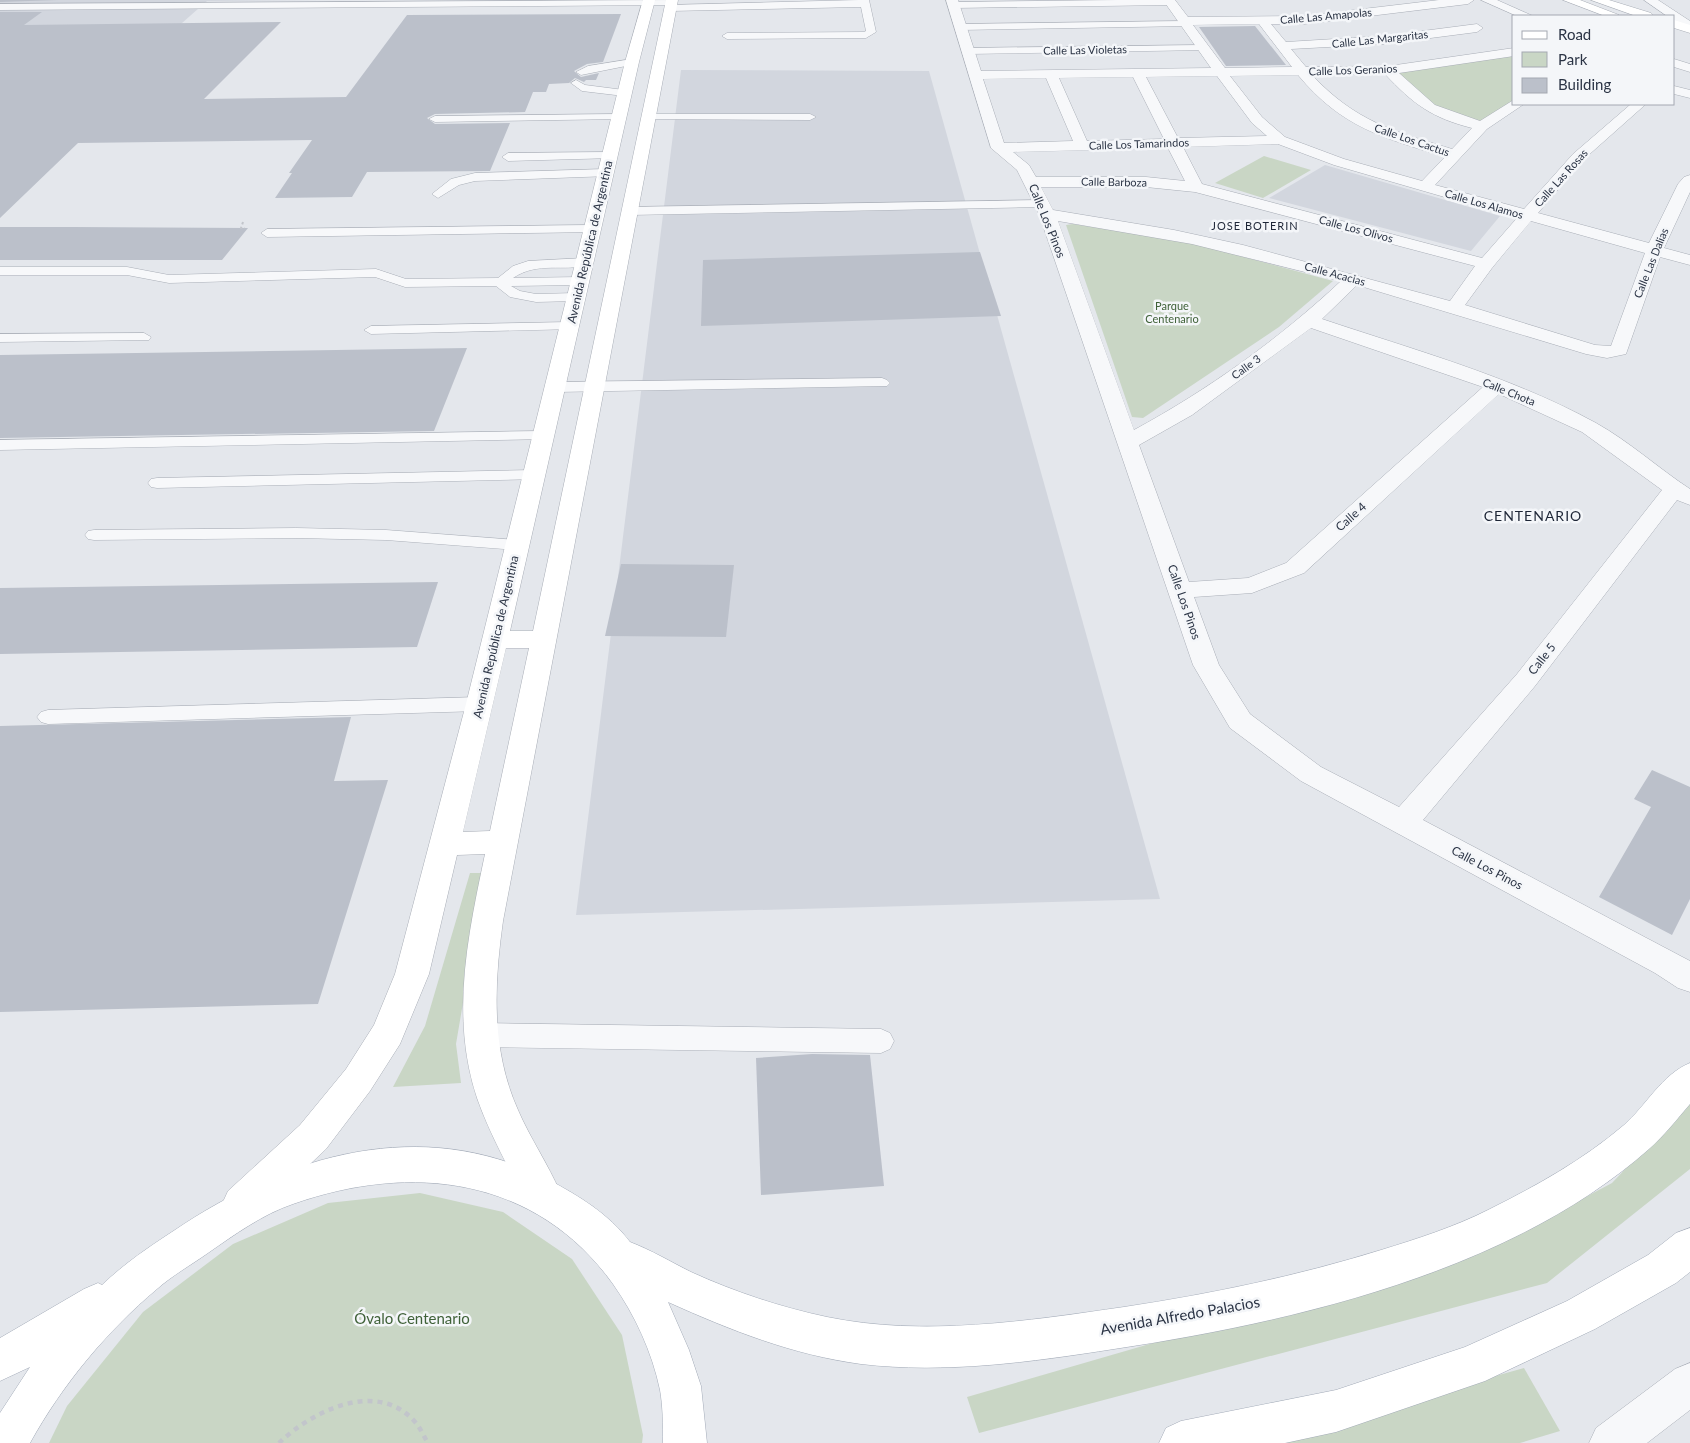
<svg xmlns="http://www.w3.org/2000/svg" width="1690" height="1443" viewBox="0 0 1690 1443" font-family="Lato,sans-serif">
<rect width="100%" height="100%" fill="#e4e7ec"/>
<g fill="#d2d6de">
<path d="M0,0H320L207,1L98,97L0,98Z"/>
<path d="M681,70L929,71L1160,899L576,915Z"/>
<path d="M1325,165L1500,216L1471,251L1269,198Z"/>
</g>
<g fill="#c9d6c5">
<path d="M1514,56V100L1479,122L1428,103L1398,72Z"/>
<path d="M1264,156L1311,170L1263,198L1215,183Z"/>
<path d="M1073,224L1188,242L1333,281L1279,327L1143,418L1132,417L1066,225Z"/>
<path d="M470,873H485L456,1044L461,1083L393,1087L425,1026Z"/>
<path d="M1690,1101V1169L1547,1283L979,1433L967,1397L1501,1242L1612,1183Z"/>
<path d="M420,1193L503,1212L572,1259L622,1335L643,1435L642,1443H49L67,1406L143,1312L233,1244L328,1203Z"/>
<path d="M1524,1368L1560,1431L1520,1443H1258Z"/>
</g>
<g fill="#bbc0ca">
<path d="M0,0H58L0,2Z"/>
<path d="M0,12H42L24,25L281,22L204,99L346,97L407,15L621,14L603,62L587,64L574,71L581,77L599,73L596,80H586L584,82L575,78L569,83L549,84L546,92H533L525,112L435,114L427,118L435,124L510,123L490,171L367,172L352,197L275,198L292,173H289L312,140L78,143L0,218Z"/>
<path d="M1255,26L1286,65L1226,66L1199,27Z"/>
<path d="M0,227H75L248,228L222,260H0Z"/>
<path d="M980,252L1001,316L701,326L703,260Z"/>
<path d="M467,348L434,431L0,438V355Z"/>
<path d="M621,564L734,565L726,637L605,636Z"/>
<path d="M438,582L417,647L0,654V588Z"/>
<path d="M351,717L334,781L388,780L318,1004L0,1012V726Z"/>
<path d="M1652,770L1690,787V899L1672,935L1599,897L1651,807L1634,799Z"/>
<path d="M812,1054L870,1055L884,1186L761,1195L756,1058Z"/>
</g>
<g fill="none" stroke-linecap="round" stroke-linejoin="round">
<defs>
<g id="service">
<path d="M675,0L677,2L672,5L0,10V4Z"/>
<path d="M859,0H869L876,32L866,38L727,39L722,36L727,33L864,32L866,31L861,7L670,11L665,8L670,5Z"/>
<path d="M1118,0H1174L1176,2L1171,5L953,8L948,5L953,2Z"/>
<path d="M1186,21L1191,24L1189,26L959,30L954,27L959,24Z"/>
<path d="M1203,45L1208,48L1206,50L967,54L962,51L967,48Z"/>
<path d="M632,59L637,62L636,64L581,75L576,72L588,66Z"/>
<path d="M576,80L585,85L624,90L629,93L624,96L582,91L571,83Z"/>
<path d="M619,114L625,117L623,119L435,122L429,119L435,116Z"/>
<path d="M649,114H810L816,117L810,120L645,119V115Z"/>
<path d="M610,152L614,154V158L508,161L502,157L508,153Z"/>
<path d="M606,169L610,170L612,173L610,176L475,181L459,185L438,198L432,194L451,179L475,173Z"/>
<path d="M1041,200L1047,204L1045,207L629,215L623,211L629,207Z"/>
<path d="M593,225L599,229L598,232L267,237L261,233L267,229Z"/>
<path d="M585,258L590,259L592,262L590,265C563,272 538,261 513,278L581,277L588,281L581,285L511,286L520,291L536,294L576,293L583,297L576,301L536,302L510,297L496,286L405,287L375,277L169,283L127,275H0V267H127L169,275L376,269L406,279L498,278L513,266L528,261Z"/>
<path d="M570,322L575,323L577,326L575,329L371,334L364,330L371,326Z"/>
<path d="M144,333L151,337L149,340L0,342V334Z"/>
<path d="M882,378L887,380L890,383L887,386L556,392L548,387L556,382Z"/>
<path d="M544,431L552,436L550,439L0,450V440Z"/>
<path d="M535,470L541,471L544,475L541,479L157,488L151,487L148,483L151,479L157,478Z"/>
<path d="M296,528L386,530L518,540L524,541L527,545L524,549L518,550L386,540L296,538L94,540L88,539L85,535L88,531L94,530Z"/>
<path d="M480,697L487,699L490,704L487,709L480,711L48,724L41,722L37,717L41,712L48,710Z"/>
<path d="M480,1023L881,1029L890,1033L894,1041L890,1049L881,1053L480,1047L471,1043L467,1035L471,1027Z"/>
</g>
<path id="pedestrian" d="M1644,0H1658L1690,21V30L1674,21V16H1667Z"/>
<g id="minor">
<path d="M946,0H958L981,71L1211,68L1163,0H1175L1188,17L1304,16L1439,0H1474L1468,4L1304,24H1271L1286,42L1384,36L1477,24L1483,28L1477,32L1384,44L1291,49L1306,67L1389,66L1514,48V56L1399,73L1435,105L1480,121L1512,101L1514,104H1524L1487,129L1435,185L1524,209L1573,154L1631,104H1646L1583,160L1538,213L1649,243L1678,184L1684,177L1690,175V192L1664,248L1690,255V265L1660,257L1626,354L1607,358L1586,354L1357,285L1322,319C1414,350 1510,376 1596,423C1630,442 1658,468 1690,489V505L1677,500L1535,686L1423,820L1690,961V992L1678,988L1655,973L1301,781L1230,728L1193,665L1039,214L1017,170L991,148ZM1259,24L1292,67L1225,68L1193,25ZM1385,74C1413,104 1432,118 1472,128L1452,149C1393,131 1356,122 1312,75ZM1298,75C1342,128 1382,137 1445,157L1422,181L1344,159L1285,137L1262,117L1230,76ZM1217,76L1252,123L1267,136L1178,138L1146,77ZM1133,77L1164,139L1087,141L1059,78ZM1046,78L1073,141L1004,143L983,79ZM1278,144L1334,165L1517,218L1482,258L1202,184L1183,147ZM1168,148L1185,181L1146,177H1036L1029,165L1013,152ZM1041,187H1146L1195,192L1475,266L1450,301L1243,245L1174,230L1053,210ZM1058,221L1192,244L1341,281C1279,339 1208,390 1134,430ZM1531,221L1645,253L1611,346L1595,345L1465,305L1492,268ZM1311,328L1483,387L1286,563L1248,578L1189,582L1139,445L1192,415ZM1499,394L1582,432L1662,490L1517,674L1399,807L1321,767L1250,714L1219,665L1194,597L1252,593L1304,573Z"/>
<path d="M1481,0H1497L1533,16H1517Z"/>
<path d="M1674,59L1690,64V72L1674,67Z"/>
<path d="M1674,86L1690,90V98L1674,94Z"/>
<path d="M1690,1363V1410L1647,1443H1589L1596,1428L1675,1369Z"/>
</g>
<g id="secondary">
<path d="M643,0H655L639,62L510,631H533L666,0H678L503,921C494,985 491,1050 518,1110C530,1138 548,1164 560,1192L554,1205L541,1210L528,1205C510,1170 490,1135 477,1098C450,1017 468,935 485,854L457,855L429,974L400,1044L370,1091L326,1149L254,1217L241,1222L228,1217L222,1204L228,1191L300,1125L346,1069L374,1025L395,974L466,704L625,62ZM506,648H529L490,831L463,832Z"/>
<path d="M1563,0H1580L1619,15L1605,16Z"/>
<path d="M1591,0H1609L1651,13L1653,16H1636Z"/>
<path d="M1674,20L1690,25V33L1674,28Z"/>
</g>
<g id="primary">
<path d="M1690,1063V1104C1677,1119 1664,1136 1649,1149C1510,1272 1293,1322 1114,1349C1031,1362 945,1374 861,1364C793,1355 730,1330 668,1302L689,1350L701,1386L707,1443H663C663,1425 663,1407 660,1390C652,1352 635,1315 613,1284C536,1177 412,1162 293,1204C263,1214 234,1235 208,1253C191,1265 173,1275 157,1289C107,1331 62,1385 30,1443H0V1413L30,1367L0,1381V1338L84,1289L98,1283L102,1285C125,1263 149,1247 175,1230C286,1155 423,1114 549,1180C579,1196 609,1214 630,1242C651,1250 671,1262 691,1272C735,1292 780,1307 827,1317C924,1337 1027,1321 1124,1307C1211,1294 1297,1276 1381,1250C1417,1239 1454,1227 1488,1210C1536,1186 1583,1160 1624,1125C1646,1106 1662,1074 1690,1063Z"/>
<path d="M1690,1228V1272L1676,1283L1595,1329L1485,1381L1336,1432L1285,1443H1159L1166,1428L1181,1421L1336,1390L1465,1347L1567,1301L1648,1255L1676,1233Z"/>
</g>
</defs>
<use href="#service" stroke="#a9aeb7" stroke-width="1"/>
<use href="#pedestrian" stroke="#a9aeb7" stroke-width="1"/>
<use href="#minor" stroke="#a9aeb7" stroke-width="1"/>
<use href="#secondary" stroke="#a9aeb7" stroke-width="1"/>
<use href="#primary" stroke="#a3abb8" stroke-width="1"/>
<path stroke="#c2c5cb" stroke-width="2" stroke-dasharray="2.5 2.5" stroke-linecap="butt" d="M243,222L241,228H245"/>
<path stroke="#c2c5cb" stroke-width="4.5" stroke-dasharray="5 5" stroke-linecap="butt" d="M279,1443C312,1411 378,1378 416,1423C421,1429 424,1437 428,1443"/>
<use href="#service" fill="#f7f8fa" fill-rule="evenodd"/>
<use href="#pedestrian" fill="#f7f8fa" fill-rule="evenodd"/>
<use href="#minor" fill="#f7f8fa" fill-rule="evenodd"/>
<use href="#secondary" fill="#fff" fill-rule="evenodd"/>
<use href="#primary" fill="#fff" fill-rule="evenodd"/>
</g>
<g text-anchor="middle" stroke-width="5" stroke-linejoin="round" paint-order="stroke">
<g font-size="11" fill="#2b3445" stroke="#f4f6f9">
<text transform="translate(1326 16) rotate(-5)" y="4">Calle Las Amapolas</text>
<text transform="translate(1380 39) rotate(-6)" y="4">Calle Las Margaritas</text>
<text transform="translate(1085 50) rotate(-1)" y="4">Calle Las Violetas</text>
<text transform="translate(1353 70) rotate(-2)" y="4">Calle Los Geranios</text>
<text transform="translate(1412 140) rotate(19)" y="4">Calle Los Cactus</text>
<text transform="translate(1139 144) rotate(-2)" y="4">Calle Los Tamarindos</text>
<text transform="translate(1561 178) rotate(-48)" y="4">Calle Las Rosas</text>
<text transform="translate(1114 182) rotate(1)" y="4">Calle Barboza</text>
<text transform="translate(1484 204) rotate(16)" y="4">Calle Los Alamos</text>
<text transform="translate(1356 229) rotate(15)" y="4">Calle Los Olivos</text>
<text transform="translate(1651 263) rotate(-68)" y="4">Calle Las Dalias</text>
<text transform="translate(1335 274) rotate(15)" y="4">Calle Acacias</text>
<text transform="translate(1246 367) rotate(-36)" y="4">Calle 3</text>
<text transform="translate(1509 392) rotate(22)" y="4">Calle Chota</text>
</g>
<g font-size="11" letter-spacing="1" fill="#1d2536" stroke="#f4f6f9">
<text x="1255" y="230">JOSE BOTERIN</text>
</g>
<g font-size="11" fill="#3f6138" stroke="#f4f6f9">
<text x="1172" y="310">Parque<tspan x="1172" dy="13">Centenario</tspan></text>
</g>
<g font-size="12" fill="#2b3445" stroke="#f4f6f9">
<text transform="translate(1047 221) rotate(68)" y="4">Calle Los Pinos</text>
<text transform="translate(590 242) rotate(-77)" y="4">Avenida República de Argentina</text>
<text transform="translate(1351 517) rotate(-42)" y="4">Calle 4</text>
<text transform="translate(1184 602) rotate(71)" y="4">Calle Los Pinos</text>
<text transform="translate(496 637) rotate(-77)" y="4">Avenida República de Argentina</text>
<text transform="translate(1542 659) rotate(-52)" y="4">Calle 5</text>
<text transform="translate(1487 868) rotate(28)" y="4">Calle Los Pinos</text>
</g>
<g font-size="14" letter-spacing="1" fill="#1d2536" stroke="#f4f6f9">
<text x="1533" y="521">CENTENARIO</text>
</g>
<g font-size="15" fill="#2b3445" stroke="#f4f6f9">
<text transform="translate(1180 1316) rotate(-10)" y="5">Avenida Alfredo Palacios</text>
</g>
<g font-size="15" fill="#3f6138" stroke="#f4f6f9">
<text x="412" y="1324">Óvalo Centenario</text>
</g>
</g>
<rect x="1512" y="15" width="162" height="90" fill="#f4f6f9" stroke="#a4a8b1"/>
<rect x="1522" y="31" width="25" height="8" fill="#ffffff" stroke="#a4a8b1"/>
<text x="1558" y="40" font-size="15" fill="#2b3445">Road</text>
<rect x="1522" y="52" width="25" height="15" fill="#c9d6c5" stroke="#a4a8b1"/>
<text x="1558" y="65" font-size="15" fill="#2b3445">Park</text>
<rect x="1522" y="78" width="25" height="15" fill="#bbc0ca" stroke="#a4a8b1"/>
<text x="1558" y="90" font-size="15" fill="#2b3445">Building</text>
</svg>
